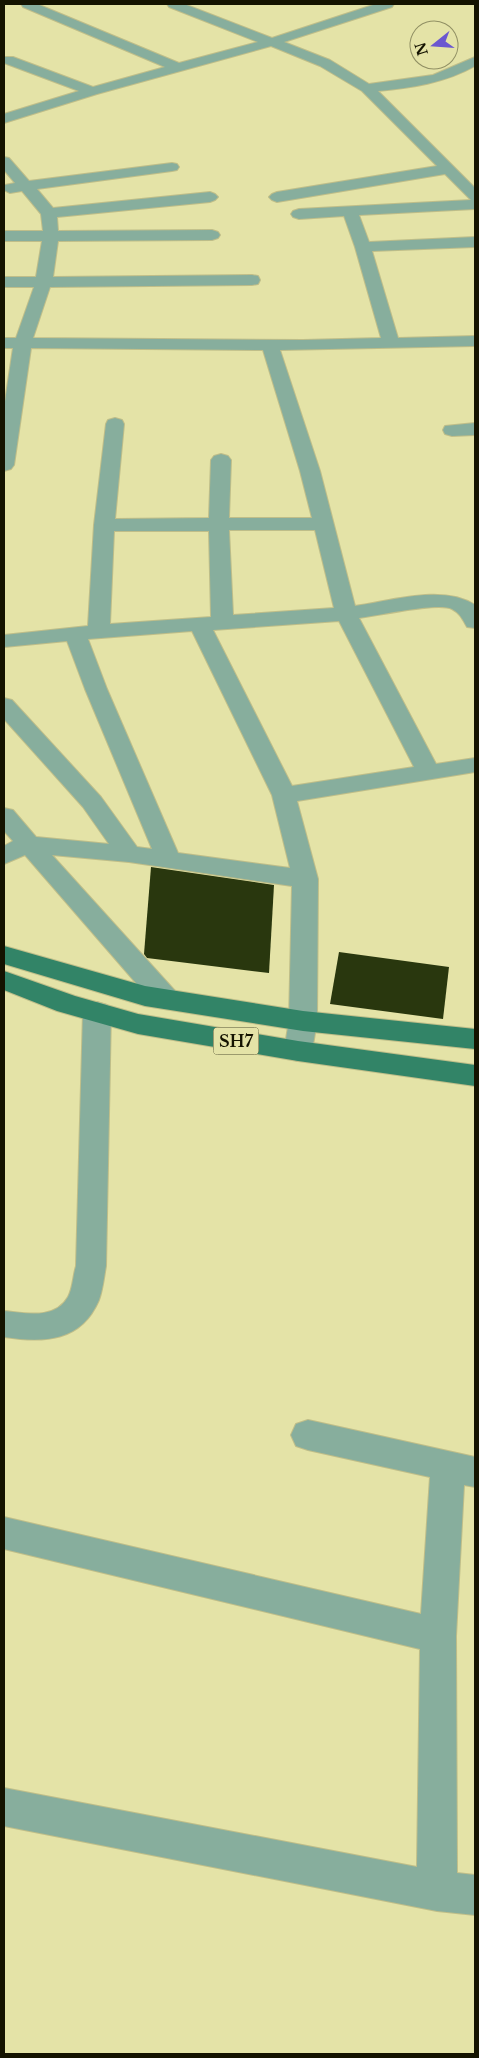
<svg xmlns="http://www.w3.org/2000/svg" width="479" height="2058" viewBox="0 0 479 2058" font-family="'Libre Baskerville',serif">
<rect width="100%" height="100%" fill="#e4e3a7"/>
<g fill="#29370e">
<path d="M151,867L274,885L269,973L147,958L144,954Z"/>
<path d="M339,952L449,967L443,1019L330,1004Z"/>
</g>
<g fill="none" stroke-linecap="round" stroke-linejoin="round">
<defs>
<g id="minor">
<path d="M21,4H37L179,63L258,42L169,7L167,4H184L272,38L376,4H394L392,7L284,42L330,60L369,84L433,75L475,57V66C445,83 411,88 378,91L475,188V209L359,215L369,242L475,237V247L372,251L398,338L475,336V346L280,350L320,471L355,606C391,601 443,584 475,605V628L467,627C463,620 460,613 452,609C438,602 377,616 359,618L436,764L475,758V772L297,801L318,879L317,1021L312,1051L308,1058L298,1061L288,1058L284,1051L289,1021L292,886L129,862L52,855L176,992L180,999L176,1006L166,1009L156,1006L25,855L4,864V846L13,841L4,831V808L13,810L36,837L109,844L83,807L4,719V698L12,700L101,797L137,847L152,849L85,689L67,641L4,647V635L88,626L94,525L106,424L108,420L115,418L122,420L124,424L115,519L209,518L211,460L214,456L221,454L228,456L231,460L229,518H312L300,471L263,350L31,348L14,465L11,469L4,471V408L13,348H4V338H16L34,287H4V277H36L42,241H4V231H43L41,214L22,191L10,193L4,190L5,185L15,183L4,170V157L9,158L29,181L172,163L177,164L179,167L177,170L172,171L37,189L53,208L210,192L215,194L218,197L215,200L210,202L57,217L58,231L212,230L218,232L220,235L218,238L212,240L58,241L53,277L252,275L258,276L260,280L258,284L252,285L50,287L33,338L303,340L381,338L355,247L344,216L299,219L293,217L291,214L293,211L299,209L471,200L445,174L277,202L272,200L269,197L272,194L277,192L437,166L362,91L320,66L271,46L97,94L4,123V114L79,91L4,63V57H13L93,87L165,67L23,7ZM229,530H315L334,608L233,615ZM114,531H209L211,617L110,624ZM339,621L414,767L292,786L213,630ZM192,631L272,795L290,868L178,853L107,689L88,639Z"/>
<path d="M475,423V435L452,436L445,434L443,430L445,426Z"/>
<path d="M97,1002L107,1005L111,1012L106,1266C104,1277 103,1289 99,1300C81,1342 44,1343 4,1337V1311C26,1313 55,1320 68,1297C73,1288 73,1275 76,1266L83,1012L87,1005Z"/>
<path d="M308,1420L475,1457V1487L464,1485L456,1636L457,1873L475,1875V1915L437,1911L4,1826V1788L417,1867L420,1649L4,1549V1517L421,1614L430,1477L308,1450L296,1446L291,1435L296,1424Z"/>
</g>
<g id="major">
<path d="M4,946L145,986L303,1011L475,1029V1049L303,1031L145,1006L4,964Z"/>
<path d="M4,971L75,996L138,1014L298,1041L475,1065V1086L298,1061L138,1034L57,1011L4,990Z"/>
</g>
</defs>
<use href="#minor" stroke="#bfbe89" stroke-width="2"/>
<use href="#major" stroke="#bfbe89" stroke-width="2"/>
<use href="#minor" fill="#87ae9d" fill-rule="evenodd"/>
<use href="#major" fill="#328467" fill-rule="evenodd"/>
</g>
<g text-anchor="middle" stroke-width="5" stroke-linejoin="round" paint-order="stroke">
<rect fill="#e4e3a7" stroke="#525132" stroke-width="1" x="213.5" y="1027.5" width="45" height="27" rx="4"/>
<g font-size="16" font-weight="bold" fill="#141300">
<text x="236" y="1047">SH7</text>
</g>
</g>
<rect width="479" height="2058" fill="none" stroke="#141300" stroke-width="10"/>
<g transform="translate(434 45) rotate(253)"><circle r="24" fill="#e4e3a7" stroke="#919064"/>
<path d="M0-4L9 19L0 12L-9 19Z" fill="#6b57d0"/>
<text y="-8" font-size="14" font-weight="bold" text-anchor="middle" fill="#141300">N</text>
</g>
</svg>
